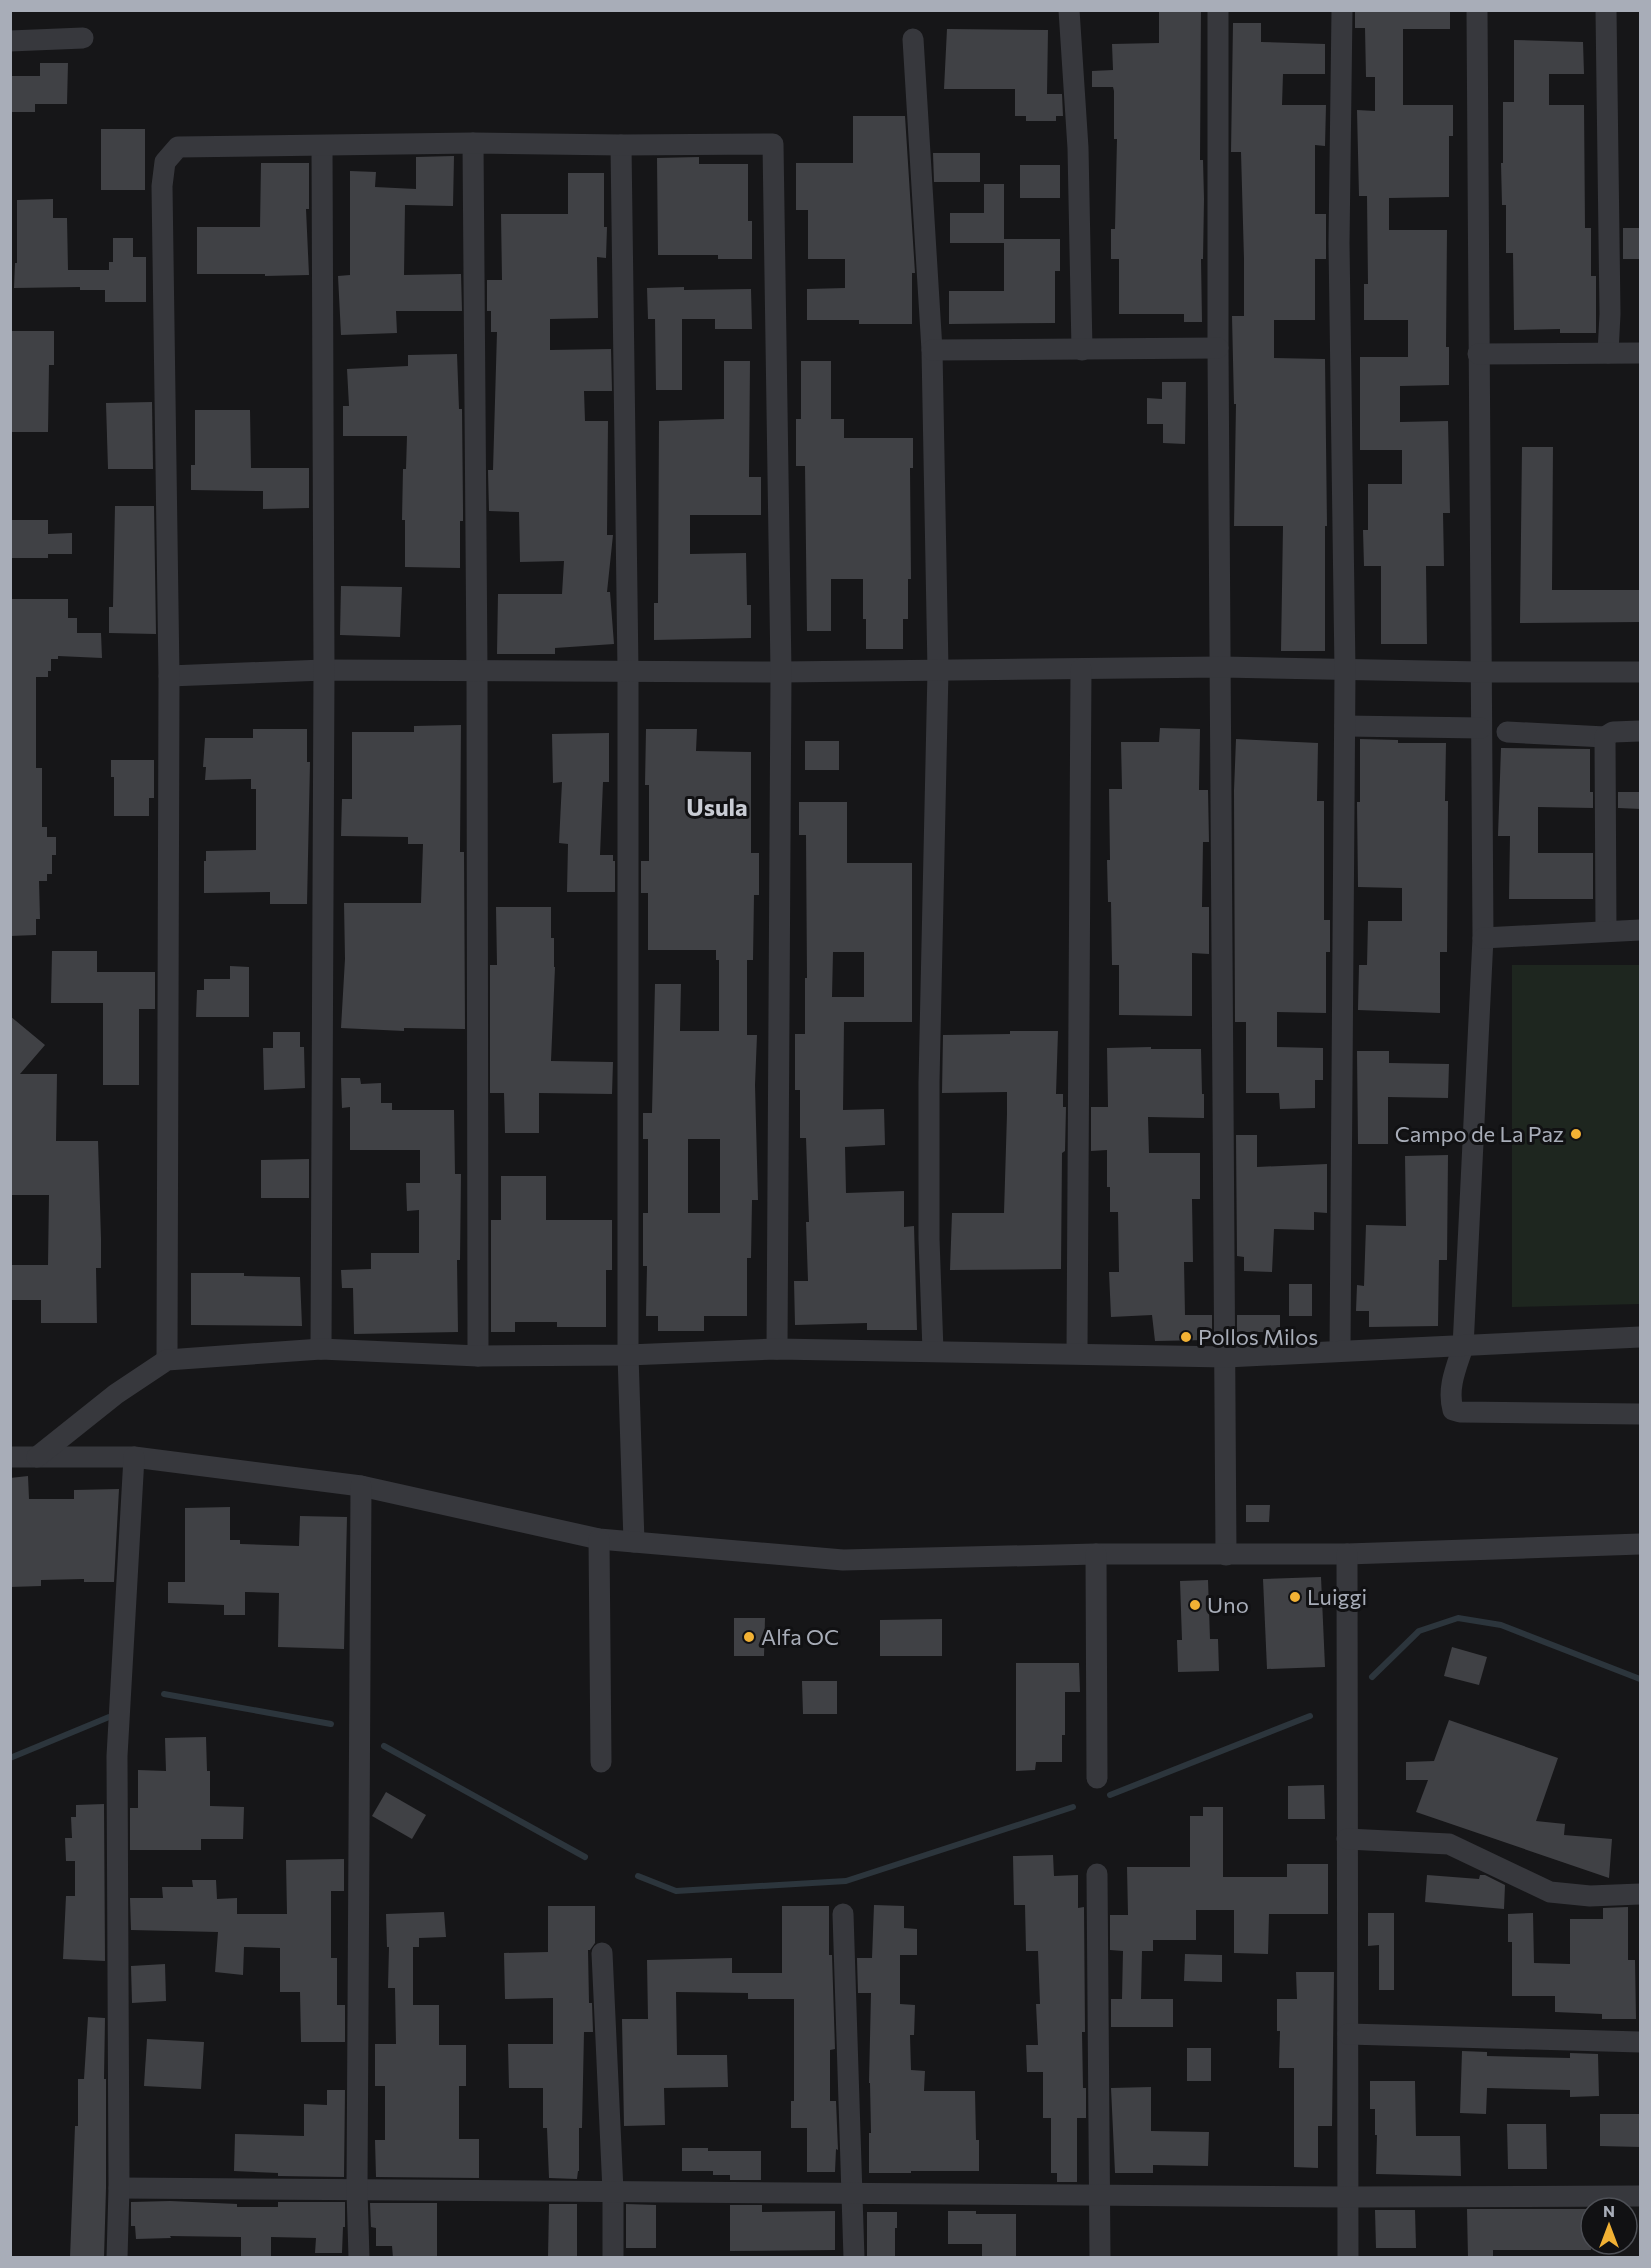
<svg xmlns="http://www.w3.org/2000/svg" width="1651" height="2268" viewBox="0 0 1651 2268" font-family="Commissioner,sans-serif">
<rect width="100%" height="100%" fill="#161618"/>
<path fill="#1e261f" d="M1512,965H1640V1304L1512,1307Z"/>
<g fill="none" stroke-linecap="round" stroke-linejoin="round">
<g stroke="#2c353c" stroke-width="6">
<path d="M1372,1677L1419,1631L1458,1618L1501,1625L1640,1679"/>
<path d="M164,1694L331,1724"/>
<path d="M384,1746L585,1857"/>
<path d="M10,1758L109,1717"/>
<path d="M1110,1795L1310,1716"/>
<path d="M638,1876L676,1891L846,1881L1073,1807"/>
</g>
</g>
<g fill="#404145" fill-rule="evenodd">
<path d="M1159,10H1201L1200,160H1203L1204,199L1203,259H1201L1202,322H1184V314H1119V259H1111V229H1115L1117,139H1114V91L1113,87H1092V71L1113,70L1112,44L1159,43Z"/>
<path d="M1355,10L1450,12V29H1403V105H1453V136H1449V197L1389,198V230H1447L1446,347H1449V385L1400,386V422L1448,421L1450,513H1443L1444,566H1426L1427,644H1381V566H1364L1363,530H1368V484H1402V450H1360V357H1408V320H1364V284H1368L1367,196H1359L1357,110L1375,111V77H1366L1365,28H1355Z"/>
<path d="M1233,23H1261V42L1325,44V74H1283L1282,105H1326L1325,146L1315,145V214H1326V259H1315V320H1274V358L1325,359L1327,526H1325V651H1281L1283,526H1234L1236,404H1234L1232,316H1244V259L1241,152H1231Z"/>
<path d="M947,29L1048,30L1047,94H1062L1063,116H1056V121H1026V116H1015V89H944Z"/>
<path d="M1514,40L1583,42L1584,74H1549V105H1584L1585,228H1591V276H1596V333H1560V329L1514,330L1513,253H1506V205H1502L1501,163H1503V102H1514Z"/>
<path d="M40,63H68L67,104H35V112H10V76H40Z"/>
<path d="M853,116H905L915,273H912V324H859V320H807V289L845,288V259H808V210H796V163H853Z"/>
<rect x="101" y="129" width="44" height="61"/>
<path d="M933,153H980V182H934Z"/>
<path d="M454,156L453,206L405,205L404,275L461,274L462,311H396L397,333L341,335L338,276L350,275V171L376,172L375,187L416,189V157Z"/>
<path d="M699,157V164H748V221H752V259H718V255H658L657,158Z"/>
<path d="M261,163H309V209H306L309,275L265,276V274H197V227H260Z"/>
<rect x="1020" y="165" width="40" height="33"/>
<path d="M568,173H604V227H607L606,258L597,257L598,318L550,319V350L611,349L612,391H584L585,421H608L607,535H613L607,592H610L614,644L555,648V654H497L498,594H562L564,561L520,562L519,512L489,511L488,470H493L497,332H491V311H487V280H502L501,214H568Z"/>
<path d="M984,184H1004V239H1060V271H1055V323L949,324V291H1004V243H950V213H984Z"/>
<path d="M53,199V218H67L68,270H109V262H113V238H133V257H146V302H105V290H80V287L14,288L15,263H17V200Z"/>
<rect x="1623" y="228" width="18" height="31"/>
<path d="M684,287V290L751,289L752,329H715V319H682V390H656L655,319H648L647,288Z"/>
<path d="M10,331H54V365H49L48,432H10Z"/>
<path d="M457,354L459,409H462L463,510V521H460V568L405,567V520H402L403,469H406L407,436H343V406H349L347,369L408,366V355Z"/>
<path d="M724,361H750L749,477H761V515H690V554L746,553L747,605H751V638L654,640V603H658L659,421L724,419Z"/>
<path d="M801,361H831V419H844V438H913V468H910L911,579H908V619H903V649H866V619H863V579H831V631H807L805,466H796V419H801Z"/>
<path d="M1162,382H1186L1185,444L1163,443V424H1147V398L1162,399Z"/>
<path d="M152,402L153,469H108L106,403Z"/>
<path d="M195,410H250L251,468H309V508L263,509V491L191,490V465H195Z"/>
<path d="M1522,447H1553L1552,590H1641V622L1520,623Z"/>
<path d="M115,506H154L156,634L109,633V607H113Z"/>
<path d="M10,520H48V534L72,533V554H48V558H10Z"/>
<path d="M341,586L402,587L400,637L340,635Z"/>
<path d="M11,599H68V618H77V633H101L102,658L58,656V659H51V671H48V677H36V768H42V827H47V837H56V855H52V874H47V881H39L40,919H36V935L10,936Z"/>
<path d="M461,725L460,852H464L465,1029L404,1028V1031L341,1028L345,959L344,903H421L423,844H408V837L341,836L342,799H352V732H414V726Z"/>
<path d="M1160,728L1200,729L1199,790H1208L1209,842H1203L1202,907H1209V954L1192,953V1016L1119,1015V965H1112L1111,902H1108L1107,860H1110L1109,789H1122L1121,742H1159Z"/>
<path d="M253,729H307V762H310L307,904H270V892L204,893V861H206V851L256,850V789H251V779L205,780L206,767H203L205,738H253Z"/>
<path d="M646,729H697L696,751L751,752V853H759V895H754L753,960H747V1035H757L755,1085L758,1200H752L751,1258H747V1316H704V1331H658V1316H646L647,1266H643V1213H648V1139H643V1113H652L655,984H681L680,1031H719V960H716V950H648V893H641V861H649V785H645ZM688,1139H720V1213H688Z"/>
<path d="M609,733V782H603L600,855H613V861H615V892H567L568,844L559,843L562,782L553,783L552,734Z"/>
<path d="M1236,739L1318,743L1317,801H1324V920H1330V952H1326V1013L1277,1012V1047L1323,1048V1080H1315V1108L1280,1109L1279,1093H1246V1022H1235L1234,791Z"/>
<path d="M1360,739L1398,740V743H1446L1445,801H1448L1447,952H1440V1013L1358,1010L1359,965H1367L1368,921H1402V888L1358,887L1357,802H1360Z"/>
<rect x="805" y="741" width="34" height="29"/>
<path d="M1501,748L1590,749V792H1593V808L1538,807V853H1593V899H1509L1510,836H1498Z"/>
<path d="M111,760H154V798H149V816H114V777H111Z"/>
<path d="M1618,792H1641V809L1618,808Z"/>
<path d="M799,802H847V863H912V1022H844L843,1110L884,1109L885,1145L845,1147L846,1193L904,1191V1227L914,1226L917,1330H867V1323L795,1325L794,1281H808L806,1222H809L806,1138H800V1090H795V1034H805V978H807L806,835H799ZM833,952H864V997H832Z"/>
<path d="M496,907H551V938H554V967H555L551,1061L613,1062L612,1094L539,1093V1133H505L504,1093H490V965H497Z"/>
<path d="M52,951H97V972H155V1009H139V1085H103V1003H51Z"/>
<path d="M230,966L249,967V1017H196L197,990H204V979H230Z"/>
<path d="M10,1016L45,1045L20,1074H57L56,1141H98L101,1239V1268H96L97,1323H41V1300H10V1265H48L49,1195H10Z"/>
<path d="M1010,1031H1058L1056,1094H1063V1107H1066L1065,1151L1062,1153L1061,1269L950,1270L952,1213H1004L1007,1114V1092L942,1093L943,1035L1010,1034Z"/>
<path d="M273,1032H300V1047H304L305,1088L264,1090L263,1048H273Z"/>
<path d="M1151,1047V1049H1201L1202,1094H1204V1118L1148,1117L1149,1153H1200V1199H1192L1193,1262H1184L1185,1315H1212V1332H1207V1340L1155,1341L1152,1315L1111,1317L1109,1272H1119L1118,1212H1110V1187H1107V1150L1091,1151V1107H1108L1107,1048Z"/>
<path d="M1357,1051H1389V1063L1449,1064L1448,1098L1388,1097V1144H1358Z"/>
<path d="M341,1078H360L361,1084L381,1083V1103H392V1110H454L455,1174H461L460,1260H457L458,1332L354,1334L353,1288H342L341,1270L371,1269V1253H419V1210L407,1211L406,1183H420V1150H350V1107L342,1108Z"/>
<path d="M1236,1135H1257V1167L1327,1164V1213L1314,1212V1230L1274,1229L1272,1272L1244,1271V1257L1237,1256Z"/>
<path d="M1448,1155L1447,1260H1439L1438,1326L1369,1327V1311H1356L1357,1285L1364,1286L1366,1225L1406,1226L1405,1156Z"/>
<path d="M309,1159V1198H261V1160Z"/>
<path d="M501,1176H546V1220H612V1270H606V1327H557V1322H515V1332H491V1220H501Z"/>
<path d="M191,1273H244V1276L300,1277L302,1326L191,1325Z"/>
<rect x="1289" y="1284" width="23" height="32"/>
<rect x="1237" y="1315" width="43" height="17"/>
<path d="M28,1476L29,1499H74V1490L119,1489L114,1582H84V1579L41,1580V1586L10,1587V1478Z"/>
<path d="M1246,1505H1270L1269,1522H1246Z"/>
<path d="M230,1507V1540H240V1544L299,1546L300,1516L347,1517L344,1649L278,1647L279,1593L245,1592V1615H224V1605L168,1603V1582H185V1508Z"/>
<path d="M1321,1577L1325,1667L1267,1669L1263,1579Z"/>
<path d="M1208,1580L1210,1639H1218L1219,1671L1178,1672L1177,1640H1182L1180,1581Z"/>
<path d="M734,1618H765L764,1656H734Z"/>
<path d="M942,1619V1656H880V1620Z"/>
<path d="M1452,1647L1487,1657L1479,1685L1444,1676Z"/>
<path d="M1016,1663H1079L1080,1692H1065V1735H1062V1762H1036L1035,1770L1016,1771Z"/>
<path d="M802,1681H837V1714H803Z"/>
<path d="M1449,1720L1558,1758L1536,1821L1565,1824L1564,1835L1612,1839L1609,1878L1416,1812L1428,1780H1406V1762L1434,1761Z"/>
<path d="M206,1737L207,1771H210V1806L244,1807L243,1839H201V1850H130V1808H138V1770L166,1771L165,1738Z"/>
<path d="M1324,1785L1325,1819H1288V1786Z"/>
<path d="M386,1792L426,1815L412,1839L372,1816Z"/>
<path d="M104,1804L105,1961L63,1959L66,1896H75V1861H66L65,1838H72L71,1817H76V1805Z"/>
<path d="M1203,1807H1223V1877H1287V1864H1328V1914H1269L1268,1954L1234,1953V1910H1196V1940H1153V1951H1142L1141,1999H1173V2027H1111V1999H1122L1123,1951L1110,1950V1915H1128L1127,1867H1190V1816H1203Z"/>
<path d="M1053,1855L1054,1876L1078,1875V1908L1084,1907L1085,2032H1082L1083,2088H1086V2118H1077V2182H1057V2173H1051V2118H1043V2072H1027L1026,2045H1038L1036,2004H1040L1038,1951H1026L1025,1905H1014L1013,1856Z"/>
<path d="M344,1859V1891H331V1958H337V2005H345V2042H301L300,1992H280V1948L244,1947L243,1975L215,1972L218,1932L131,1930L130,1898H163L162,1887H193L192,1880H216L217,1899L237,1898V1914H287L286,1860Z"/>
<path d="M1427,1875L1479,1879L1480,1875H1485L1505,1885L1504,1909L1425,1902Z"/>
<path d="M874,1905L904,1906V1928L917,1929V1955H900V2004L915,2005L914,2035H910L911,2070L925,2071L924,2091H975L976,2140H979V2171H911V2173H869V2133H871L870,2083H869L871,1993H858L857,1958H872Z"/>
<path d="M548,1906H595V1943L590,1950H588L589,2003H592L593,2032H584L582,2128H579V2171H578L577,2179L549,2178L547,2128H543V2088H509L508,2044H553V1998L505,1999L504,1953L548,1952Z"/>
<path d="M782,1906H829V1955H832L835,2049L830,2050V2101H836L838,2150L836,2149L835,2172H807V2128H791V2101H794V1999H748V1993L676,1992L677,2055H727L728,2087L664,2088L665,2125L624,2126L622,2019H648L647,1960L732,1958V1973H782Z"/>
<path d="M1628,1907V1960H1635L1636,2019H1602V2014L1555,2012V1996H1512V1942H1508V1914L1533,1913L1534,1963L1570,1964V1919H1603V1908Z"/>
<path d="M444,1912L446,1937L419,1938V1947H413V2005H439V2045H466V2086H459V2139H479V2178L376,2177L375,2140H385V2086H375V2044H396L395,1988H388L389,1947H387L386,1914Z"/>
<path d="M1368,1913H1394V1990H1379V1945L1368,1946Z"/>
<path d="M1185,1954L1222,1955V1982L1184,1981Z"/>
<path d="M165,1964L166,2001L132,2003L131,1966Z"/>
<path d="M1296,1972H1334L1332,2126H1318V2168L1294,2167V2068H1279L1280,2031H1277V1999H1297Z"/>
<path d="M88,2017L105,2018L104,2079H106V2188L104,2258H70L75,2126H78V2079H84Z"/>
<path d="M147,2039L204,2042L201,2089L144,2086Z"/>
<rect x="1187" y="2048" width="24" height="33"/>
<path d="M1462,2051L1487,2052V2056L1570,2058V2053L1598,2054L1599,2096L1570,2097V2090L1487,2088L1486,2114L1460,2113Z"/>
<path d="M1370,2081H1415L1416,2136H1460L1461,2176L1376,2174L1377,2135H1375V2109H1370Z"/>
<path d="M1151,2087V2131L1209,2132L1208,2166L1153,2165V2173H1115L1111,2088Z"/>
<path d="M327,2090H345L344,2177L278,2176V2173L234,2171L235,2134L304,2136V2104L327,2105Z"/>
<path d="M1600,2114H1641V2147L1600,2146Z"/>
<path d="M1507,2124H1546L1547,2169H1508Z"/>
<path d="M682,2148H708V2151H761V2180H730V2175H713V2171H682Z"/>
<path d="M170,2201L237,2204V2207H278V2202H345V2227H343L342,2253H315L316,2238L271,2237V2258H241V2237L170,2236L171,2238L136,2239L135,2226H131V2202Z"/>
<path d="M370,2203H437V2258H393L392,2246H376V2228L371,2227Z"/>
<path d="M549,2204H577V2258H548Z"/>
<path d="M626,2204L656,2205V2248H626Z"/>
<path d="M730,2205H762V2212L835,2211V2250L730,2251Z"/>
<path d="M1467,2209H1591V2250H1493V2258H1468Z"/>
<path d="M1375,2210H1415L1416,2248H1376Z"/>
<path d="M948,2211H976V2214H1016V2256H982V2244H948Z"/>
<path d="M867,2212H897V2228H895V2258H867Z"/>
</g>
<g fill="none" stroke-linecap="round" stroke-linejoin="round">
<g stroke="#37383d" stroke-width="21">
<path d="M1069,10L1078,148L1082,350"/>
<path d="M1218,10V348L1226,1555"/>
<path d="M1477,10L1483,938L1463,1347C1456,1368 1447,1388 1453,1410L1460,1412L1640,1414"/>
<path d="M1606,10L1610,314L1608,353"/>
<path d="M913,39L932,350L938,670L929,1082V1239L933,1351"/>
<path d="M10,41L83,38"/>
<path d="M473,143L477,670L478,1356"/>
<path d="M621,145L628,671V1355L634,1542"/>
<path d="M932,350L1218,348"/>
<path d="M1478,354L1640,353"/>
<path d="M169,676L324,670L781,672L1221,667L1481,672H1640"/>
<path d="M1345,726L1481,728"/>
<path d="M1507,732L1605,737"/>
<path d="M1606,931L1605,737L1613,732L1640,731"/>
<path d="M1483,938L1640,930"/>
<path d="M321,1349L324,670L322,146"/>
<path d="M1340,1351L1345,671L1339,243L1342,10"/>
<path d="M1077,1353L1081,669"/>
<path d="M167,1360L169,676L162,186L165,162L178,147L473,143L621,145L773,144L781,672L777,1349"/>
<path d="M10,1457H134L361,1486L599,1539L843,1560L1096,1554H1347L1640,1544"/>
<path d="M37,1457L116,1394L167,1360L321,1349L478,1356L628,1355L777,1349L1226,1357L1640,1337"/>
<path d="M599,1539L601,1762"/>
<path d="M1096,1554L1097,1778"/>
<path d="M1347,1554L1348,2258"/>
<path d="M1347,1839L1449,1844L1550,1892L1590,1896L1640,1894"/>
<path d="M1097,1874L1100,2258"/>
<path d="M843,1914L854,2258"/>
<path d="M602,1953L613,2191V2258"/>
<path d="M1348,2034L1640,2042"/>
<path d="M119,2188L1348,2197L1640,2196"/>
<path d="M117,2258L119,2188L117,1756L134,1457"/>
<path d="M359,2258L357,2190L361,1486"/>
</g>
</g>
<g fill="#f2b134" stroke="#111113" stroke-width="2">
<circle cx="1576" cy="1134" r="6"/>
<circle cx="1186" cy="1337" r="6"/>
<circle cx="1295" cy="1597" r="6"/>
<circle cx="1195" cy="1605" r="6"/>
<circle cx="749" cy="1637" r="6"/>
</g>
<g text-anchor="middle" stroke-width="6" stroke-linejoin="round" paint-order="stroke">
<g font-size="22" fill="#a8adb8" stroke="#111113" text-anchor="start">
<text x="1564" y="1142" text-anchor="end">Campo de La Paz</text>
<text x="1198" y="1345">Pollos Milos</text>
<text x="1307" y="1605">Luiggi</text>
<text x="1207" y="1613">Uno</text>
<text x="761" y="1645">Alfa OC</text>
</g>
<g font-size="24" font-weight="bold" fill="#c9ccd4" stroke="#111113">
<text x="717" y="816">Usula</text>
</g>
</g>
<rect width="1651" height="2268" fill="none" stroke="#a8adb8" stroke-width="24"/>
<g transform="translate(1609 2226)"><circle r="28" fill="#111113" stroke="#4d4f55" stroke-width="1.5"/>
<path d="M0-4.5L10 22L0 15L-10 22Z" fill="#f2b134"/>
<text y="-9" font-size="16" font-weight="bold" text-anchor="middle" fill="#a8adb8">N</text>
</g>
</svg>
